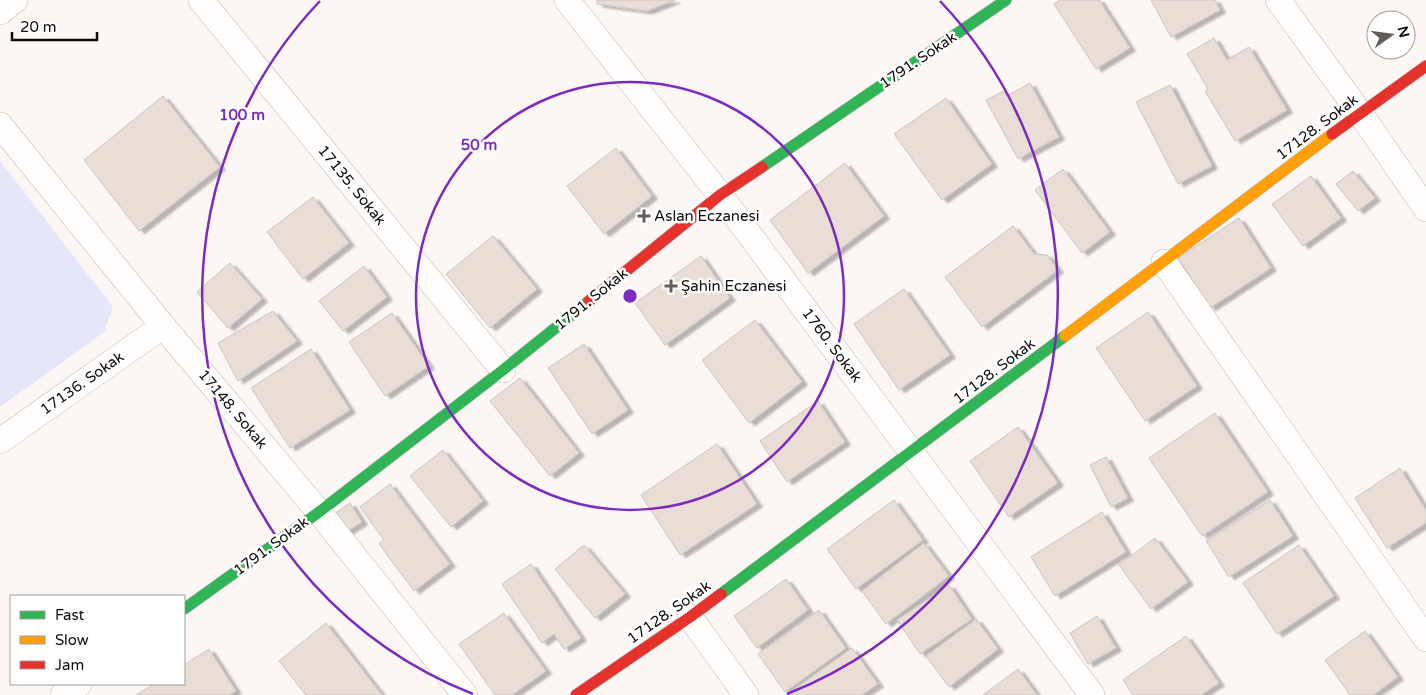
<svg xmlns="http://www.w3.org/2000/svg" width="1426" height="695" viewBox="0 0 1426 695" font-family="'Varela Round',sans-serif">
<defs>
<filter id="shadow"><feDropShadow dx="5.5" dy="3" stdDeviation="1" flood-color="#0004"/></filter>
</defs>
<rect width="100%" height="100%" fill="#fcf6f4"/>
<path fill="#e5e6f8" d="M0,161L113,307L104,332L0,407Z"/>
<g fill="#eaddd6" stroke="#c9c4c2" filter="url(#shadow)">
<path d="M597,0H675L647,11L597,4Z"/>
<path d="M1060,0H1099L1130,48L1096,69L1054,4Z"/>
<path d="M1151,0H1215L1220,10L1171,37Z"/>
<path d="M1214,38L1227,60L1249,47L1287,110L1235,141L1205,91L1208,89L1187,54Z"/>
<path d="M1030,83L1059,137L1018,159L986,100L1004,91L1007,96Z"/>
<path d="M1170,85L1212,166L1178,184L1136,102Z"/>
<path d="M163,96L220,167L139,231L84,160Z"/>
<path d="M946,98L992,164L942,200L894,134Z"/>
<path d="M616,148L652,196L604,234L567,186Z"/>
<path d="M845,163L884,216L808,273L770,220Z"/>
<path d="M1063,169L1110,232L1082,253L1035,190Z"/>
<path d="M1353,171L1375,198L1358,211L1336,184Z"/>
<path d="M1311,176L1341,218L1303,246L1272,204Z"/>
<path d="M313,197L349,243L303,279L267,232Z"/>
<path d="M1239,218L1271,268L1210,308L1178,258Z"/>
<path d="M1013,226L1034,254L1047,255L1058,270L982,327L945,277Z"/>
<path d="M493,236L537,289L490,328L446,274Z"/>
<path d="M701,256L730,298L665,345L635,303Z"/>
<path d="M230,263L262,299L228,328L197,292Z"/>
<path d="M364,266L387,297L343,331L319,301Z"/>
<path d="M904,289L950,355L899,390L854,324Z"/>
<path d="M273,311L297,341L238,381L218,343Z"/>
<path d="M1148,312L1197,386L1145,421L1096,348Z"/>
<path d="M392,313L429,366L385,396L349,342Z"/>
<path d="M755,320L802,382L749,423L702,360Z"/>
<path d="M584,344L628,410L592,434L548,368Z"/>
<path d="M311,349L350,410L290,448L251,388Z"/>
<path d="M520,378L579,453L550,476L490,401Z"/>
<path d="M818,401L845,442L787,482L760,441Z"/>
<path d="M1215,413L1268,492L1202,536L1149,458Z"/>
<path d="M1018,427L1058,483L1009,517L970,461Z"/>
<path d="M717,444L757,504L680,555L641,495Z"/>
<path d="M443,450L483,501L451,527L410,476Z"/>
<path d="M1106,457L1128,498L1111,507L1090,465Z"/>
<path d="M1400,468L1426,510V523L1387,548L1355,498Z"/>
<path d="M390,484L450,564L414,591L379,544L384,540L360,507Z"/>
<path d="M894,500L923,540L856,589L827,549Z"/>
<path d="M1270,500L1293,536L1229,577L1206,541Z"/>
<path d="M350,503L362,522L346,532L334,514Z"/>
<path d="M1102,512L1126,552L1055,596L1031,557Z"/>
<path d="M1155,538L1188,582L1151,609L1119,565Z"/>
<path d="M924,543L949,576L886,624L862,591Z"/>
<path d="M584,545L625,594L595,618L555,569Z"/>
<path d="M1299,545L1334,596L1277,634L1243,583Z"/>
<path d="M531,564L581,638L564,649L554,634L542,643L502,584Z"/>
<path d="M786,579L808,610L757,648L734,616Z"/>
<path d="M949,585L972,619L920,654L897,620Z"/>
<path d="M819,610L846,648L785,692L758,654Z"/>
<path d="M504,613L546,671L512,695H495L459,644Z"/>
<path d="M1097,616L1116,648L1088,664L1070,633Z"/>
<path d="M976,619L998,649L949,687L926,656Z"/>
<path d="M326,623L382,695H306L279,661Z"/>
<path d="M1365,631L1398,677L1373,695H1350L1325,660Z"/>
<path d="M1186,636L1219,683L1201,695H1133L1123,680Z"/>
<path d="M852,648L878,684L862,695H786Z"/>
<path d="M209,649L236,691L229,695H136L154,684H184V665Z"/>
<path d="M1018,669L1037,695H983Z"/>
</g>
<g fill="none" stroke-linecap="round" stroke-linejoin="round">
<defs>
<g id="street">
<path d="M201,0L503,370"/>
<path d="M567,0L720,195L1092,695"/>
<path d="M1278,0L1360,113L1426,209"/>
<path d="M0,12L15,0"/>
<path d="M0,125L163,326L319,512L465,695"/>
<path d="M1164,262L1426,639"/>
<path d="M0,441L163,326"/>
<path d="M690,617L746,695"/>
<path d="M63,695L79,684"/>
</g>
<g id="fast">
<path d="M762,167L1006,0"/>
<path d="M721,594L1065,336"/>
<path d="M184,609L319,512L503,370L589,301"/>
</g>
<path id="slow" d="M1065,336L1332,134"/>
<g id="jam">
<path d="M1332,134L1426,66"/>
<path d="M589,301L720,195L762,167"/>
<path d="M576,695L690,617L721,594"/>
</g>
</defs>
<use href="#street" stroke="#bdb8b6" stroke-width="26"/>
<use href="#fast" stroke="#bdb8b6" stroke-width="12"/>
<use href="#slow" stroke="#bdb8b6" stroke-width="12"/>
<use href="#jam" stroke="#bdb8b6" stroke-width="12"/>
<use href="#street" stroke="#fffefd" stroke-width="25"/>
<use href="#fast" stroke="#30b455" stroke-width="11"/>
<use href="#slow" stroke="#ff9f0a" stroke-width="11"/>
<use href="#jam" stroke="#e5322d" stroke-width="11"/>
</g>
<g fill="none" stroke="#7b2cbf" stroke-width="2.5">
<circle cx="630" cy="296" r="214"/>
<path d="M473 694A428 428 0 0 1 320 1M940 1A428 428 0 0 1 787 694"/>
</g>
<g fill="#625e5c" stroke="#fff" stroke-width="2">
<path d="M641.5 208.5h5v5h5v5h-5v5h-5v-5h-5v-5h5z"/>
<path d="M668.5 278.5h5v5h5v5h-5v5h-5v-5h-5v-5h5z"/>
</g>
<g text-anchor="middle" stroke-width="5" stroke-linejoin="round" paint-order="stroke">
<g font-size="15" fill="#0f0c0a" stroke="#fff">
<text transform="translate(918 60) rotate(-34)" y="5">1791. Sokak</text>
<text transform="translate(1317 127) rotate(-37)" y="5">17128. Sokak</text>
<text transform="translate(352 185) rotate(51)" y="5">17135. Sokak</text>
<text transform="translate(591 299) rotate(-39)" y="5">1791. Sokak</text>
<text transform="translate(832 345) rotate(53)" y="5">1760. Sokak</text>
<text transform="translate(994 371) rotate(-37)" y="5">17128. Sokak</text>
<text transform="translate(82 383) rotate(-35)" y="5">17136. Sokak</text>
<text transform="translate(233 409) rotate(50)" y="5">17148. Sokak</text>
<text transform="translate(271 546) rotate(-36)" y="5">1791. Sokak</text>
<text transform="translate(669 612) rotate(-35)" y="5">17128. Sokak</text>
</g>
<g font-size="15" fill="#0f0c0a" stroke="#fff" text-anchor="start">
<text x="654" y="221">Aslan Eczanesi</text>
<text x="681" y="291">Şahin Eczanesi</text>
</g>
</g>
<circle cx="630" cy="296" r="8" fill="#7b2cbf" stroke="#fff" stroke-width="2.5"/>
<g font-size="15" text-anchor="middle" font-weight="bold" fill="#7b2cbf" stroke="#fff" stroke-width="5" stroke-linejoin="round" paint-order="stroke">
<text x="242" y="120">100 m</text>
<text x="479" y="150">50 m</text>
</g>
<rect x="10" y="595" width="175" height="90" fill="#ffffff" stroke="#9f9e9d"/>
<rect x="20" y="611" width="25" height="8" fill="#30b455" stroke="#9f9e9d"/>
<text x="55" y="620" font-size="15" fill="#0f0c0a">Fast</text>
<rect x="20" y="636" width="25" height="8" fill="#ff9f0a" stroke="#9f9e9d"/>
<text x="55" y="645" font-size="15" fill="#0f0c0a">Slow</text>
<rect x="20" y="661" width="25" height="8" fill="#e5322d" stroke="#9f9e9d"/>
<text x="55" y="670" font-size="15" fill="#0f0c0a">Jam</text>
<g transform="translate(1391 35) rotate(76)"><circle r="24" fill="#ffffff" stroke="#9f9e9d"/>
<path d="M0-4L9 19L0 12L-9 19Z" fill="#625e5c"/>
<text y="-8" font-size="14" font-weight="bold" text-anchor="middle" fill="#0f0c0a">N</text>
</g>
<path d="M12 32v8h85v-8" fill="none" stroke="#0f0c0a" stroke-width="2.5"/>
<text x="20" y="32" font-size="15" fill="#0f0c0a" stroke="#ffffff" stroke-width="4" paint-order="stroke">20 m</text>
</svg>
